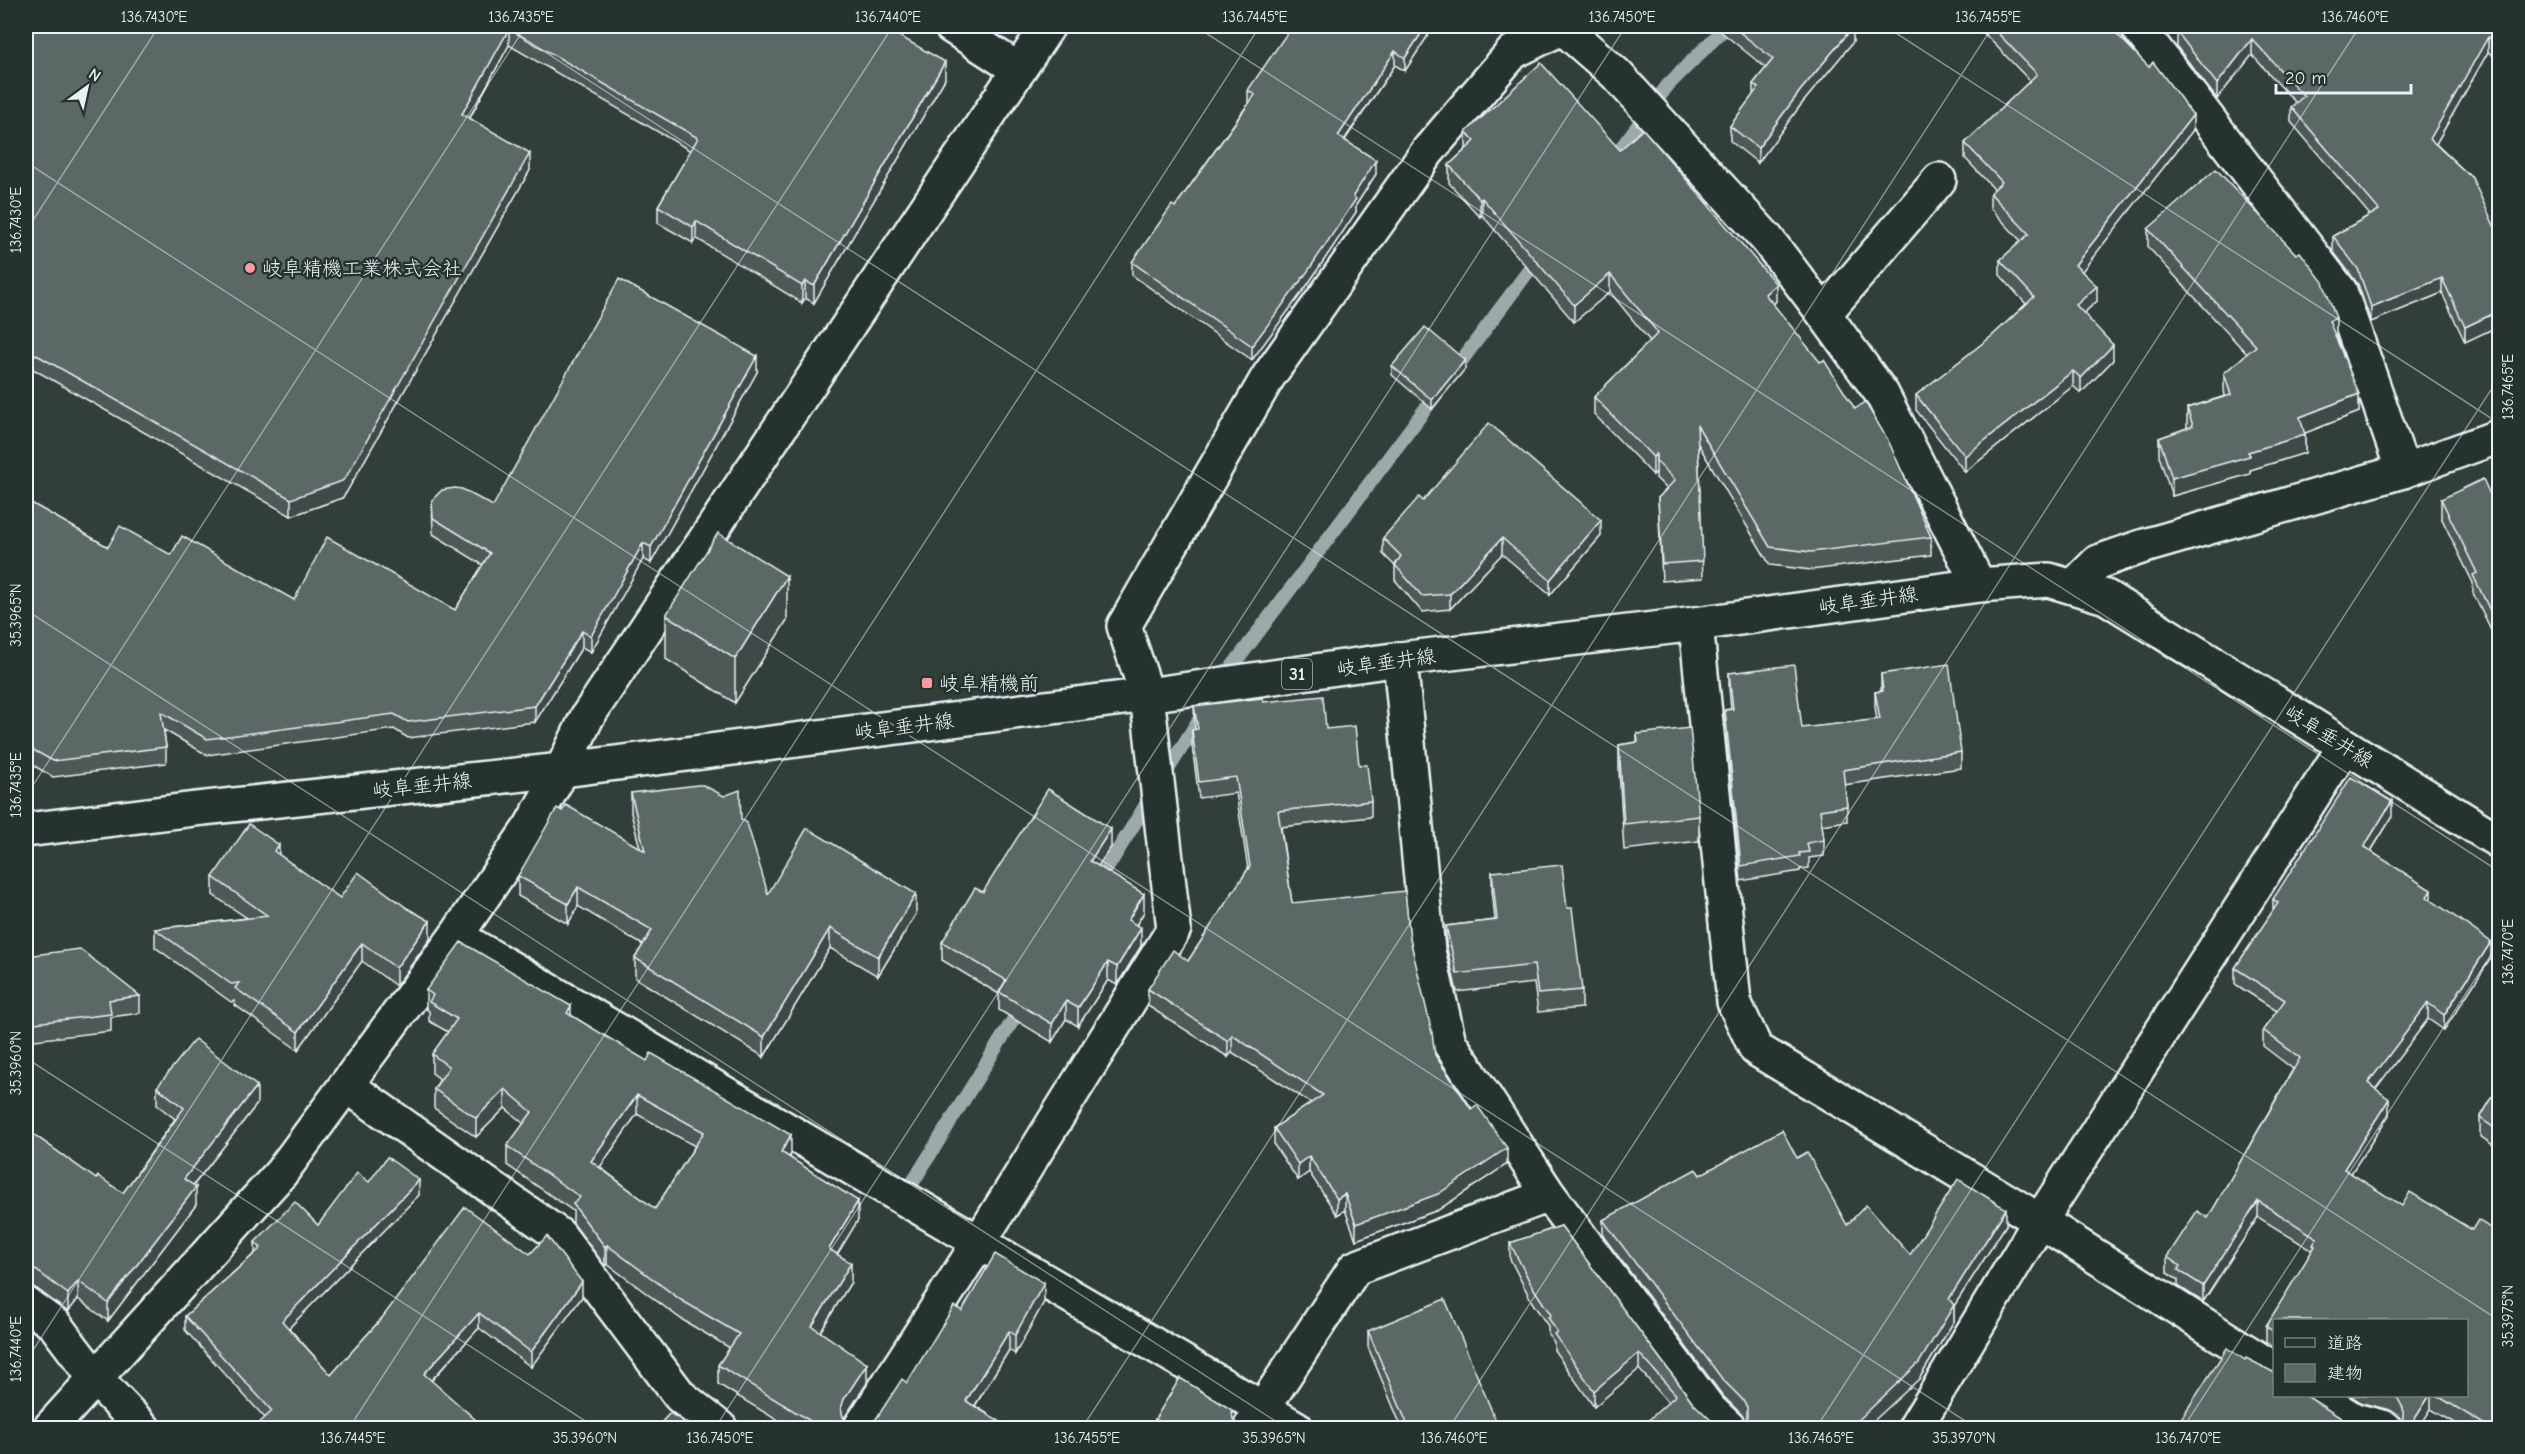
<svg xmlns="http://www.w3.org/2000/svg" width="2525" height="1454" viewBox="0 0 2525 1454" font-family="'Comic Neue','Klee One',sans-serif">
<rect width="100%" height="100%" fill="#323e39"/>
<filter id="ink" filterUnits="userSpaceOnUse"><feTurbulence type="fractalNoise" baseFrequency=".0167" numOctaves="2"/><feDisplacementMap in="SourceGraphic" scale="12" xChannelSelector="R" yChannelSelector="G"/><feConvolveMatrix kernelMatrix="1 2 1 2 8 2 1 2 1" color-interpolation-filters="sRGB"/></filter>
<g filter="url(#ink)">
<g fill="none" stroke-linecap="round" stroke-linejoin="round">
<g stroke="#9ea9ab" stroke-width="14">
<path d="M1610,163L1668,85L1727,26"/>
<path d="M1453,372L1539,257"/>
<path d="M1162,779L1232,667L1438,392"/>
<path d="M1096,886L1152,795"/>
<path d="M908,1190L1023,1004"/>
</g>
<defs>
<g id="street">
<path d="M951,26L1019,70"/>
<path d="M1561,26L1616,74L1767,239L1824,314L1882,394L1979,585"/>
<path d="M2137,26L2340,291L2403,471"/>
<path d="M1824,314L1939,180"/>
<path d="M1696,624L1734,1002L1756,1049L2040,1221L2274,1369"/>
<path d="M1400,659L1428,951L1449,1042L1549,1195L1709,1409L1729,1428"/>
<path d="M456,936L1296,1428"/>
<path d="M346,1085L559,1235L680,1396L720,1428"/>
<path d="M26,1304L55,1325L95,1378L143,1428"/>
<path d="M2316,1396L2354,1420L2385,1428"/>
<path d="M50,1428L281,1173L456,936L531,826L562,770L587,717L1048,26"/>
<path d="M860,1428L980,1241L1174,929L1147,695L1124,626L1268,377L1428,151L1513,52L1563,27L1571,26"/>
<path d="M1250,1428L1355,1268L1549,1195"/>
<path d="M1915,1428L2040,1221L2345,746"/>
</g>
<path id="secondary" d="M2073,587L2098,562L2141,547L2403,471L2500,436"/>
<path id="primary" d="M26,830L195,809L562,770L1147,695L1400,659L1696,624L1979,585L2049,580L2106,597L2500,842"/>
</defs>
<use href="#street" stroke="#e8f1f8" stroke-width="38"/>
<use href="#secondary" stroke="#e8f1f8" stroke-width="38"/>
<use href="#primary" stroke="#e8f1f8" stroke-width="38"/>
<use href="#street" stroke="#26332d" stroke-width="33"/>
<use href="#secondary" stroke="#26332d" stroke-width="33"/>
<use href="#primary" stroke="#26332d" stroke-width="33"/>
</g>
<g fill="#4f5957" stroke="#e8f1f8" stroke-width="1.5" fill-rule="evenodd">
<path d="M26,26H882L945,79L814,303L805,298L802,303L696,238L693,243L658,223V206L691,151L509,45L470,118L530,170L346,493L342,498L291,516L26,365Z"/>
<path d="M1434,26L1405,71L1395,65L1345,140L1376,174L1356,205V212L1308,284L1252,360L1132,275V262L1175,207L1248,104V90L1310,32Z"/>
<path d="M1714,26H1851L1853,42L1800,106L1758,163L1730,141V126L1753,95V84L1766,68Z"/>
<path d="M1977,26H2109L2193,130L2082,271L2097,301L2084,313L2113,360L2081,393L2073,386L1965,472L1916,410V395L1992,336L2026,304L2000,275V260L2021,241L1990,208V193L1994,189L1965,158V143L2030,81Z"/>
<path d="M2499,26V60L2488,52L2436,144L2472,178L2465,342L2442,293L2371,322L2358,284L2333,251V236L2370,215L2291,122V107L2296,103L2252,55L2217,99L2177,47V32Z"/>
<path d="M1466,132L1620,150L1776,301L1773,305L1931,537V555L1811,570L1770,565L1698,444L1703,578L1662,581L1658,498L1667,489L1656,478V472L1653,475L1594,414V397L1650,341L1610,292L1574,322L1482,215L1480,217L1449,183V165L1466,149Z"/>
<path d="M2148,229L2336,336L2359,412L2305,433V453L2250,470V474L2172,496L2159,456V438L2187,428V408L2225,396L2224,390V373L2247,354L2148,247Z"/>
<path d="M1392,366L1465,369L1432,409L1392,375Z"/>
<path d="M757,372L651,563L643,559L591,652L582,647L535,722L408,738L394,729L207,755L164,730L166,747V763L53,777L26,761V500L108,547L171,555L294,600L455,610L483,565L433,534L432,500L493,506Z"/>
<path d="M2441,499L2499,514V639L2496,641L2473,593V583L2441,517Z"/>
<path d="M1423,501L1601,536L1550,595L1502,554L1450,609L1422,612L1395,580V566L1383,554V538Z"/>
<path d="M666,615L787,620L735,703L666,659Z"/>
<path d="M1729,673L1802,728L1877,720L1875,707V692L1881,691V674L1961,752V768L1844,785L1847,806V821L1822,825L1824,840V856L1809,858V868L1800,869V871L1741,881L1725,725V710L1731,709L1729,688Z"/>
<path d="M1263,702L1326,729L1359,765L1371,801V817L1281,827L1292,903L1410,939L1435,1055L1507,1164L1438,1210L1356,1240L1345,1210L1337,1215L1309,1172L1298,1180L1274,1145V1128L1311,1103L1232,1052L1228,1057L1148,1006V989L1188,961L1248,869L1236,793L1199,798L1192,746V730H1195L1194,706Z"/>
<path d="M1637,734L1699,816V841L1624,850L1619,771V745L1637,742Z"/>
<path d="M631,793L741,819L768,894L916,914L878,976L830,948L764,1057L635,978V958L643,945L578,906L568,924L518,896V876L562,811L640,848L631,813Z"/>
<path d="M2392,817L2371,851L2431,900L2491,958L2444,1030L2428,1019L2375,1089L2389,1115L2351,1173L2499,1428H2464L2431,1409L2398,1426L2401,1420L2398,1415L2390,1410L2362,1403L2350,1395H2466L2274,1320V1348L2266,1342V1326L2313,1251L2258,1217L2203,1302L2178,1286V1280L2167,1273V1257L2208,1218L2293,1069L2263,1046V1030L2277,1011L2235,984V968L2273,911V899Z"/>
<path d="M1111,847L1098,866L1144,912L1136,925L1141,946L1117,985L1108,980L1078,1026L1066,1019L1052,1042L999,1010V994L942,960V942L983,892Z"/>
<path d="M279,855L340,898L430,939L396,986L362,961L298,1050L235,1005V1001L231,1002L155,947V929L247,918L213,895V877Z"/>
<path d="M1492,872L1567,908L1582,990V1008L1538,1012L1534,983L1457,992L1446,944V926L1495,920L1492,890Z"/>
<path d="M26,956L140,996V1013L111,1017V1031L26,1041Z"/>
<path d="M426,990L571,1015L791,1154L790,1157L858,1220L837,1254L851,1282L820,1332L867,1383L844,1418L850,1425L860,1428L869,1425L876,1419L907,1383L962,1311L1044,1302L1015,1354L1009,1350L975,1406L1010,1428H790L718,1384V1365L730,1348L681,1319L607,1264L605,1266L573,1223V1211L507,1165V1146L524,1124L505,1108L476,1137L434,1108V1089L440,1079L432,1073V1054L448,1032L429,1021V1011L426,1009ZM637,1114L695,1146L655,1209L600,1167Z"/>
<path d="M2499,1041V1071L2494,1067V1049Z"/>
<path d="M2499,1086V1149L2480,1136V1118Z"/>
<path d="M157,1087L257,1104L193,1186L196,1205L108,1321L78,1299L68,1312L37,1289L26,1284V1129L96,1179L123,1193L175,1119L157,1105Z"/>
<path d="M1797,1158L1847,1225L1910,1255L2006,1225L1954,1306V1321L1919,1379L1742,1425L1745,1420L1742,1415L1723,1396L1603,1236V1220L1700,1175Z"/>
<path d="M369,1182L419,1195L289,1328L331,1375L382,1318L582,1297L531,1367L479,1328L432,1380L265,1418L185,1330V1316L255,1253V1242L318,1225Z"/>
<path d="M1561,1226L1694,1404L1668,1402L1639,1369L1594,1407L1554,1350V1342L1548,1334V1326L1532,1302L1510,1259V1243Z"/>
<path d="M1368,1331L1499,1428H1402L1368,1347Z"/>
<path d="M1155,1419L1233,1420L1241,1428H1155Z"/>
</g>
<g fill="#404947" stroke="#e8f1f8" stroke-width="1.5">
<path d="M1426,26H1434L1405,71V58Z"/>
<path d="M1853,27V42L1800,106L1758,163V148L1800,91Z"/>
<path d="M509,29V45L462,131V114Z"/>
<path d="M2488,37V52L2430,154V139Z"/>
<path d="M2252,39V55L2217,99V84Z"/>
<path d="M1395,51V65L1338,149V136Z"/>
<path d="M945,62V79L814,303V286Z"/>
<path d="M2193,115V130L2075,280V265Z"/>
<path d="M530,153V170L346,493L342,498L291,516V499Z"/>
<path d="M1376,160V174L1356,205V212L1308,284L1252,360V346Z"/>
<path d="M1482,198V215L1480,217V200Z"/>
<path d="M696,221V238L693,243V227Z"/>
<path d="M1610,274V292L1574,322V305Z"/>
<path d="M2442,278V293L2371,322V307Z"/>
<path d="M805,281V298L802,303V286Z"/>
<path d="M1776,284V301L1765,312V294Z"/>
<path d="M2097,286V301L2076,320V305Z"/>
<path d="M2499,311V326L2465,342V327Z"/>
<path d="M2336,318V336L2329,338V321Z"/>
<path d="M2113,345V360L2081,393V378Z"/>
<path d="M757,356V372L651,563V547Z"/>
<path d="M1465,360V369L1432,409V400Z"/>
<path d="M2073,371V386L1965,472V456Z"/>
<path d="M2359,394V412L2300,435V417Z"/>
<path d="M2305,435V453L2250,470V474L2172,496V478L2248,452Z"/>
<path d="M1656,454V472L1653,475V457Z"/>
<path d="M1601,520V536L1550,595V580Z"/>
<path d="M1502,538V554L1450,609V594Z"/>
<path d="M643,543V559L591,652V636Z"/>
<path d="M787,576V620L735,703V659Z"/>
<path d="M2499,621V639L2496,641V623Z"/>
<path d="M582,631V647L535,722V706Z"/>
<path d="M2392,801V817L2364,862V847Z"/>
<path d="M1111,829V847L1090,878V861Z"/>
<path d="M279,845V863L274,851Z"/>
<path d="M578,887V906L568,924V904Z"/>
<path d="M2431,890V905L2427,897Z"/>
<path d="M916,894V914L878,976V957Z"/>
<path d="M1144,894V912L1128,938V920Z"/>
<path d="M430,921V939L396,986V968Z"/>
<path d="M830,928V948L764,1057V1037Z"/>
<path d="M1141,928V946L1117,985V967Z"/>
<path d="M2491,942V958L2444,1030V1015Z"/>
<path d="M362,943V961L298,1050V1032Z"/>
<path d="M1108,962V980L1078,1026V1008Z"/>
<path d="M1066,1001V1019L1052,1042V1024Z"/>
<path d="M2428,1003V1019L2368,1099V1083Z"/>
<path d="M571,1006V1025L567,1013Z"/>
<path d="M1232,1035V1052L1228,1057V1041Z"/>
<path d="M257,1086V1104L184,1197V1179Z"/>
<path d="M505,1089V1108L476,1137V1118Z"/>
<path d="M637,1095V1114L591,1180V1161Z"/>
<path d="M2389,1099V1115L2344,1184V1169Z"/>
<path d="M791,1135V1154L781,1171V1152Z"/>
<path d="M1507,1148V1164L1438,1210L1356,1240V1224Z"/>
<path d="M1309,1156V1172L1298,1180V1164Z"/>
<path d="M419,1180V1195L282,1335V1321Z"/>
<path d="M196,1187V1205L108,1321V1303Z"/>
<path d="M1345,1194V1210L1337,1215V1199Z"/>
<path d="M858,1201V1220L829,1268V1249Z"/>
<path d="M2258,1201V1217L2203,1302V1286Z"/>
<path d="M2006,1209V1225L1954,1306V1321L1919,1379L1866,1428H1850L1949,1299Z"/>
<path d="M607,1245V1264L605,1266V1247Z"/>
<path d="M851,1263V1282L812,1345V1326Z"/>
<path d="M78,1281V1299L68,1312V1294Z"/>
<path d="M582,1282V1297L531,1367V1352Z"/>
<path d="M1044,1283V1302L1015,1354V1335Z"/>
<path d="M479,1313V1328L424,1388V1374Z"/>
<path d="M1009,1331V1350L966,1420V1401Z"/>
<path d="M1639,1353V1369L1594,1407V1391Z"/>
<path d="M867,1364V1383L844,1418L841,1427V1408L844,1399Z"/>
<path d="M2430,1395H2431V1409L2419,1428H2409Z"/>
<path d="M2499,1419V1428H2494Z"/>
</g>
<g fill="#5c6865" stroke="#e8f1f8" stroke-width="1.5" fill-rule="evenodd">
<path d="M26,26H882L945,62L814,286L805,281L802,286L696,221L693,227L658,206L698,138L509,29L462,114L530,153L346,477L342,481L291,499L26,349Z"/>
<path d="M1292,26H1300L1310,32L1315,26H1426L1405,58L1395,51L1338,136L1376,160L1353,196L1356,199L1308,271L1252,346L1132,262L1172,205L1175,207L1255,95L1248,90Z"/>
<path d="M1732,26H1851L1853,27L1800,91L1758,148L1730,126L1758,88L1753,84L1773,59Z"/>
<path d="M1991,26H2109L2149,67L2153,62L2193,115L2075,265L2097,286L2076,305L2113,345L2081,378L2073,371L1965,456L1916,395L1992,336L2034,297L2000,260L2029,234L1990,193L2002,182L1965,143L2037,74Z"/>
<path d="M2182,26H2499V45L2488,37L2430,139L2472,178L2499,236V311L2465,327L2442,278L2371,307L2358,269L2333,236L2379,210L2291,107L2304,96L2252,39L2217,84L2177,32Z"/>
<path d="M1541,63L1620,150L1643,129L1776,284L1765,294L1820,362L1824,360L1855,409L1865,402L1888,440L1931,537L1811,552L1770,547L1697,425L1703,561L1662,564L1658,498L1675,480L1656,461V454L1653,457L1594,397L1658,333L1610,274L1574,305L1482,198L1480,200L1449,165L1475,141L1466,132Z"/>
<path d="M2216,169L2296,254L2300,252L2323,282L2336,318L2329,321L2359,394L2300,417L2305,435L2248,452L2250,456L2172,478L2159,438L2193,426L2187,408L2231,395L2224,373L2256,346L2148,229Z"/>
<path d="M619,279L757,356L651,547L643,543L591,636L582,631L535,706L408,722L394,714L207,739L161,712L166,747L53,761L26,746V500L108,547L120,526L171,555L182,536L294,600L327,537L455,610L490,553L433,518L432,500L442,490L455,488L462,489L493,506Z"/>
<path d="M1425,327L1465,360L1432,400L1392,366Z"/>
<path d="M1489,423L1601,520L1550,580L1502,538L1450,594L1422,596L1395,565L1401,556L1383,538L1419,497L1423,501Z"/>
<path d="M2483,479L2499,514V621L2496,623L2473,575L2477,573L2441,499Z"/>
<path d="M718,533L787,576L735,659L666,615Z"/>
<path d="M1949,664L1961,752L1843,770L1847,806L1820,810L1824,840L1807,843L1809,852L1799,853L1800,856L1741,866L1725,710L1733,709L1729,673L1794,665L1802,728L1880,719L1875,692L1883,691L1881,674Z"/>
<path d="M1323,696L1326,729L1355,726L1359,765H1367L1371,801L1278,811L1292,903L1405,891L1410,939L1432,1033L1435,1055L1471,1109L1477,1105L1507,1148L1438,1194L1356,1224L1345,1194L1337,1199L1309,1156L1298,1164L1274,1128L1323,1095L1232,1035L1228,1041L1148,989L1173,950L1188,961L1250,866L1236,777L1199,782L1192,730L1198,729L1194,706L1262,698L1263,702Z"/>
<path d="M1690,728L1699,816L1624,824L1619,745L1638,742L1637,734Z"/>
<path d="M2351,777L2392,801L2364,847L2431,890L2427,897L2491,942L2444,1015L2428,1003L2368,1083L2389,1099L2344,1169L2402,1206L2410,1192L2472,1230L2478,1220L2499,1234V1419L2494,1428H2490L2436,1395H2466V1320H2274V1332L2266,1326L2315,1246L2313,1245L2317,1238L2258,1201L2203,1286L2178,1270L2180,1266L2167,1257L2197,1211L2208,1218L2300,1058L2263,1030L2285,1000L2235,968L2278,903L2273,899Z"/>
<path d="M698,785H703L724,796L740,790L741,819L747,823L768,894L807,828L916,894L878,957L830,928L764,1037L635,958L652,930L578,887L568,904L518,876L557,808L562,811L566,805L645,851L631,793Z"/>
<path d="M1048,789L1111,829L1090,861L1144,894L1128,920L1141,928L1117,967L1108,962L1078,1008L1066,1001L1052,1024L999,992L1006,980L942,942L975,888L983,892Z"/>
<path d="M249,824L279,845L274,851L340,898L358,872L407,908L430,921L396,968L362,943L298,1032L235,988L239,983L231,984L155,929L268,916L213,877Z"/>
<path d="M1562,865L1567,908H1572L1582,990L1538,994L1534,965L1457,974L1446,926L1497,920L1492,872Z"/>
<path d="M461,942L571,1006L567,1013L647,1061L651,1053L791,1135L781,1152L858,1201L829,1249L851,1263L812,1326L867,1364L844,1399L841,1408L843,1417L850,1425L860,1428L869,1425L876,1419L902,1379L907,1383L954,1306L962,1311L995,1254L1044,1283L1015,1335L1009,1331L966,1401L1010,1428H822L718,1365L739,1334L681,1300L607,1245L605,1247L573,1204L580,1197L507,1146L532,1112L505,1089L476,1118L434,1089L449,1067L432,1054L457,1019L429,1002L433,995L426,990ZM637,1095L704,1132L655,1209L591,1161Z"/>
<path d="M80,949L140,996L109,1000L111,1014L26,1024V956Z"/>
<path d="M195,1039L257,1086L184,1179L196,1187L108,1303L78,1281L68,1294L37,1271L26,1266V1129L96,1179L98,1176L123,1193L184,1108L157,1087Z"/>
<path d="M2499,1041V1053L2494,1049Z"/>
<path d="M2499,1086V1131L2480,1118Z"/>
<path d="M1782,1130L1797,1158L1807,1152L1847,1225L1866,1205L1910,1255L1958,1179L2006,1209L1949,1299L1954,1305L1919,1363L1850,1428H1736L1742,1425L1747,1417V1407L1742,1399L1723,1380L1603,1220L1696,1169L1700,1175Z"/>
<path d="M387,1157L419,1180L282,1321L331,1375L382,1318L465,1207L530,1254L547,1236L582,1282L531,1352L479,1313L424,1374L485,1428H254L272,1411L185,1316L261,1248L255,1242L295,1202L318,1225L357,1173L369,1182Z"/>
<path d="M1561,1226L1694,1404L1717,1426L1721,1428H1640L1676,1395L1639,1353L1594,1391L1554,1334L1557,1332L1548,1317L1551,1315L1532,1286L1510,1243Z"/>
<path d="M1445,1299L1499,1428H1409L1368,1331Z"/>
<path d="M2227,1348L2245,1360L2246,1358L2273,1372H2274V1395H2305L2344,1420L2374,1428H2175Z"/>
<path d="M1180,1378L1232,1410L1233,1420L1241,1428H1170L1155,1419Z"/>
<path d="M2392,1395H2430L2409,1428H2393L2398,1426L2403,1418V1408L2398,1399Z"/>
<path d="M670,1413L694,1428H656Z"/>
</g>
</g>
<path fill="none" stroke="#e8f1f8" stroke-width="1.5" stroke-opacity="0.45" d="M505,26L2500,1321M1195,26L2500,872M1885,26L2500,424M26,162L1976,1428M26,231L159,26M26,610L1286,1428M26,796L526,26M26,1058L596,1428M26,1361L893,26M349,1428L1260,26M715,1428L1626,26M1082,1428L1993,26M1449,1428L2360,26M1816,1428L2500,376M2183,1428L2500,941"/>
<g fill="#ff9aa2" stroke="#26332d" stroke-width="2">
<circle cx="250" cy="268" r="6"/>
<rect x="921" y="677" width="12" height="12" rx="3"/>
</g>
<g text-anchor="middle" stroke-width="5" stroke-linejoin="round" paint-order="stroke">
<rect fill="#26332d" stroke="#aeb8bb" stroke-width="1.5" x="1282" y="659" width="30" height="30" rx="4.5"/>
<g font-size="18" font-weight="bold" fill="#e8f1f8">
<text x="1297" y="680">31</text>
</g>
<g font-size="20" fill="#e8f1f8" stroke="#26332d" text-anchor="start">
<text x="262" y="275">岐阜精機工業株式会社</text>
<text x="939" y="690">岐阜精機前</text>
</g>
<g font-size="20" fill="#e8f1f8" stroke="#26332d">
<text transform="translate(1868 600) rotate(-8)" y="7">岐阜垂井線</text>
<text transform="translate(1386 662) rotate(-8)" y="7">岐阜垂井線</text>
<text transform="translate(904 726) rotate(-7)" y="7">岐阜垂井線</text>
<text transform="translate(2329 736) rotate(32)" y="7">岐阜垂井線</text>
<text transform="translate(422 785) rotate(-6)" y="7">岐阜垂井線</text>
</g>
</g>
<rect width="2525" height="1454" fill="none" stroke="#26332d" stroke-width="66"/>
<rect x="2273" y="1319" width="195" height="78" fill="#26332d" stroke="#747f7e" stroke-width="1.5"/>
<rect x="2285" y="1338" width="30" height="9" fill="#26332d" stroke="#747f7e" stroke-width="1.5"/>
<text x="2327" y="1349" font-size="18" fill="#e8f1f8">道路</text>
<rect x="2285" y="1364" width="30" height="18" fill="#5c6865" stroke="#747f7e" stroke-width="1.5"/>
<text x="2327" y="1379" font-size="18" fill="#e8f1f8">建物</text>
<g transform="translate(87 87) rotate(33)" stroke="#26332d" stroke-width="4.5" paint-order="stroke">
<path d="M0-4.5L10 22L0 15L-10 22Z" fill="#e8f1f8"/>
<text y="-9" font-size="16" font-weight="bold" text-anchor="middle" fill="#e8f1f8">N</text>
</g>
<path d="M2276 84v9h135v-9" fill="none" stroke="#e8f1f8" stroke-width="3"/>
<text x="2285" y="84" font-size="18" fill="#e8f1f8" stroke="#26332d" stroke-width="4.5" paint-order="stroke">20 m</text>
<rect x="33" y="33" width="2459" height="1388" fill="none" stroke="#e8f1f8" stroke-width="2"/>
<g font-size="15" text-anchor="middle" fill="#e8f1f8">
<text x="154" y="22">136.7430°E</text>
<text x="521" y="22">136.7435°E</text>
<text x="888" y="22">136.7440°E</text>
<text x="1255" y="22">136.7445°E</text>
<text x="1622" y="22">136.7450°E</text>
<text x="1988" y="22">136.7455°E</text>
<text x="2355" y="22">136.7460°E</text>
<text transform="translate(16 220) rotate(-90)" y="5">136.7430°E</text>
<text transform="translate(2508 387) rotate(-90)" y="5">136.7465°E</text>
<text transform="translate(16 615) rotate(-90)" y="5">35.3965°N</text>
<text transform="translate(16 785) rotate(-90)" y="5">136.7435°E</text>
<text transform="translate(2508 952) rotate(-90)" y="5">136.7470°E</text>
<text transform="translate(16 1063) rotate(-90)" y="5">35.3960°N</text>
<text transform="translate(2508 1316) rotate(-90)" y="5">35.3975°N</text>
<text transform="translate(16 1349) rotate(-90)" y="5">136.7440°E</text>
<text x="353" y="1443">136.7445°E</text>
<text x="585" y="1443">35.3960°N</text>
<text x="720" y="1443">136.7450°E</text>
<text x="1087" y="1443">136.7455°E</text>
<text x="1274" y="1443">35.3965°N</text>
<text x="1454" y="1443">136.7460°E</text>
<text x="1821" y="1443">136.7465°E</text>
<text x="1964" y="1443">35.3970°N</text>
<text x="2188" y="1443">136.7470°E</text>
</g>
</svg>
